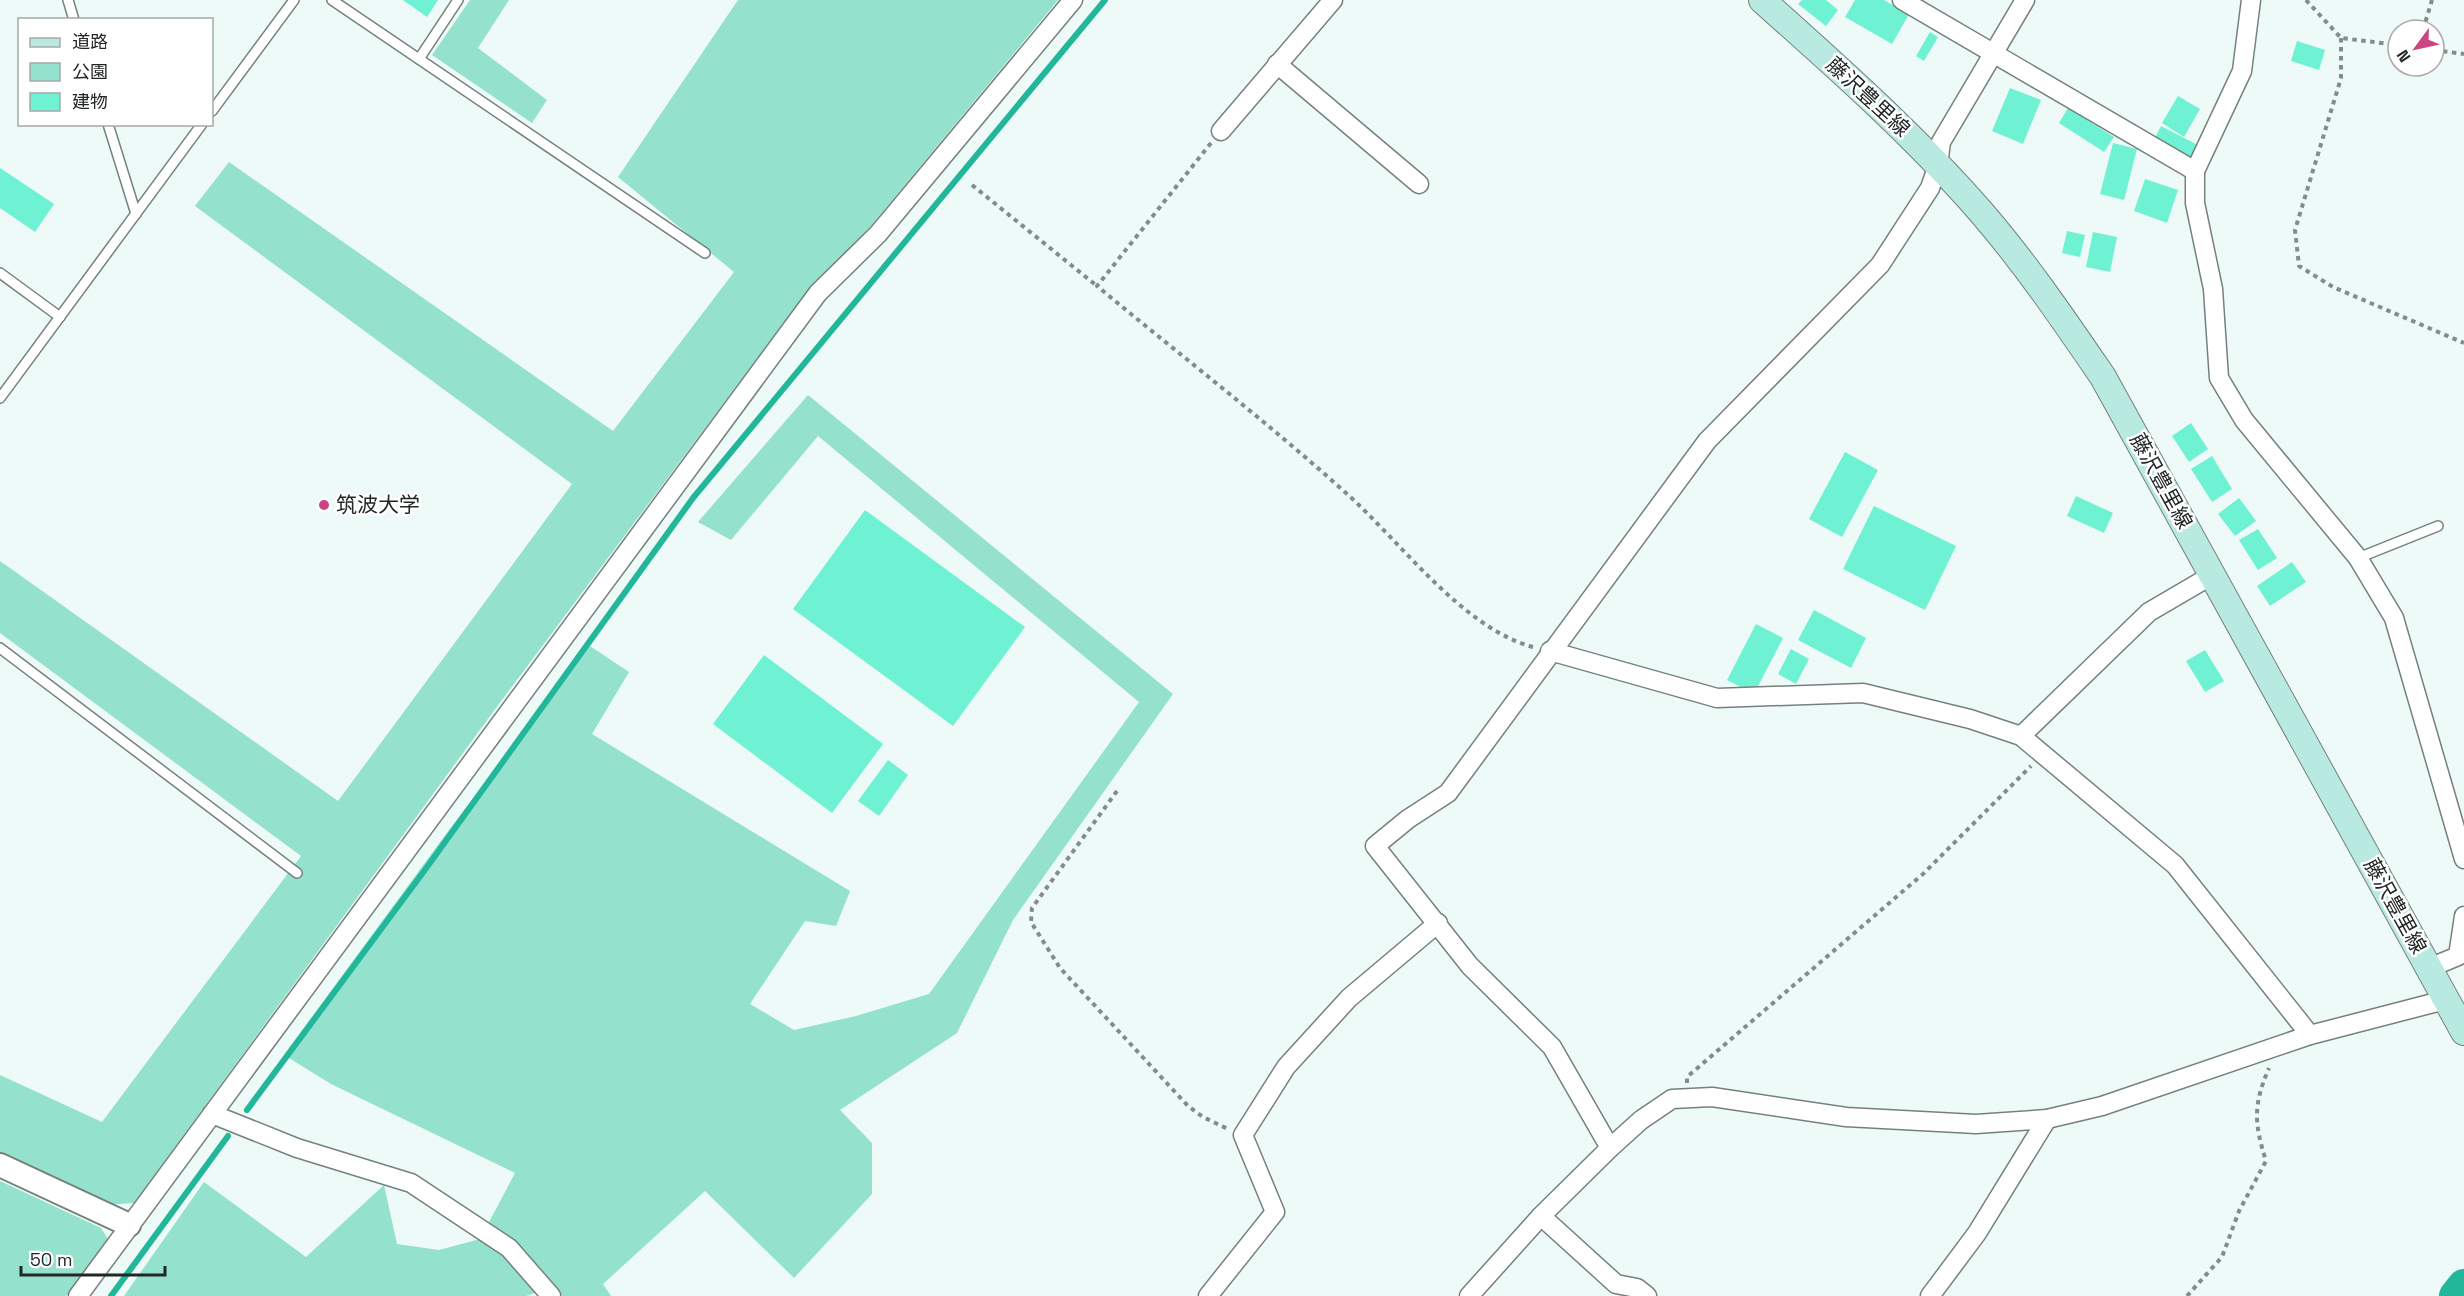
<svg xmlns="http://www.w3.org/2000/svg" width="2464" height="1296" viewBox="0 0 2464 1296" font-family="'Space Grotesk','Noto Sans JP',sans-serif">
<rect width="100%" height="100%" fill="#eefaf7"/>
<g fill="#94e1cd">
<path d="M470,0H509L478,48L547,100L532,123L432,55Z"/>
<path d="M738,0H1058L870,227L802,298L493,712L134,1203L107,1205L0,1155V1075L102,1122L301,856L0,633V561L338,801L572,484L195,206L229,162L613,431L734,272L618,177Z"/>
<path d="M808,395L1173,694L1013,920L957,1033L840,1110L872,1143V1194L794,1278L705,1191L603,1284L611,1296H562L553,1287L526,1296H124L204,1182L306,1257L384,1185L397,1244L439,1250L480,1239L515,1173L331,1084L284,1055L451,827L590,646L629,672L592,734L850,891L836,926L805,921L750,1004L794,1030L856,1016L929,994L1139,702L818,436L731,540L698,522Z"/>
<path d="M0,1181L101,1228L108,1239L66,1296H0Z"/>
</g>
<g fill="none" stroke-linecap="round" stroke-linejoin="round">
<g stroke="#22b69a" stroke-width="6">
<path d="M247,1110L427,867L693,498L1105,0"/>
<path d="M111,1296L228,1136"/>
</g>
<path stroke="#22b69a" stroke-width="34" d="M2456,1296L2464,1286"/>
</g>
<g fill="#6ff1d3">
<path d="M403,0H438L427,17Z"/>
<path d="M1802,0H1826L1838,10L1826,26L1798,4Z"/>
<path d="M1855,0H1884L1909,14L1892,44L1845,17Z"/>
<path d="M1930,32L1938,37L1924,61L1916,56Z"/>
<path d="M2297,41L2325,50L2319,70L2291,61Z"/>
<path d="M2010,88L2041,100L2023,144L1992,131Z"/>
<path d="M2178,96L2200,109L2184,137L2162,123Z"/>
<path d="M2068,108L2114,137L2104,152L2059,123Z"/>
<path d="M2161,126L2198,145L2190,163L2152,144Z"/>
<path d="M2113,143L2137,149L2124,200L2100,194Z"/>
<path d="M0,168L54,204L35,232L0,208Z"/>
<path d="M2145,179L2178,190L2167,223L2134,211Z"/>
<path d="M2067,231L2085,235L2080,257L2062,253Z"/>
<path d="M2093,232L2117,237L2110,272L2086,267Z"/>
<path d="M2191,423L2208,449L2189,462L2172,436Z"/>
<path d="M1845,452L1878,470L1842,537L1809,519Z"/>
<path d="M2212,456L2232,489L2212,502L2191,469Z"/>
<path d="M2076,496L2113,513L2104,533L2067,516Z"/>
<path d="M2239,498L2256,521L2235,536L2218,514Z"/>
<path d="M1874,506L1956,546L1925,610L1843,569Z"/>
<path d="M865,510L1025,627L953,726L793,609Z"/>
<path d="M2258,529L2277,558L2258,570L2239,540Z"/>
<path d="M2292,562L2306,582L2270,606L2257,586Z"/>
<path d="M1814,610L1866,638L1851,668L1798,640Z"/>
<path d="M1756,624L1783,638L1754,694L1727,680Z"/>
<path d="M1791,649L1809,659L1796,684L1778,674Z"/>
<path d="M2205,650L2224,681L2205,692L2186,661Z"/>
<path d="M764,655L883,744L832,813L713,724Z"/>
<path d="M888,760L908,775L879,816L858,801Z"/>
</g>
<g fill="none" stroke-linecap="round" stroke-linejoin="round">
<defs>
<g id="service">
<path d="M68,0L74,20"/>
<path d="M332,0L705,253"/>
<path d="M419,59L458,0"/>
<path d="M212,111L294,0"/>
<path d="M108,124L136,214"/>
<path d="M0,273L60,317"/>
<path d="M0,398L202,124"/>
<path d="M2358,558L2438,526"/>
<path d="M0,648L297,873"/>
</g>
<g id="minor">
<path d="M1902,0L2195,171"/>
<path d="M2251,0L2242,71L2195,171V203L2213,289L2219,378L2244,420L2358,558L2394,618L2464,859"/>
<path d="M1277,64L1419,184"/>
<path d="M1221,131L1333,0"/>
<path d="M1550,651L1717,698L1863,693L1970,719L2021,736L2149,612L2214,574"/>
<path d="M2021,736L2175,865L2310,1035"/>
<path d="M2429,968L2458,956L2464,916"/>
<path d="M212,1114L297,1148L411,1183L509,1248L551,1296"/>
<path d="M1610,1148L1552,1047L1470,966L1375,846L1408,819L1448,793L1707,441L1880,265L1930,188L1938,165L1941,142L2025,0"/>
<path d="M1541,1216L1616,1284L1637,1288L1647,1296"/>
<path d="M78,1296L818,293L878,234L1073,0"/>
<path d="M1208,1296L1275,1212L1243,1135L1286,1067L1349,998L1438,923"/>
<path d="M1469,1296L1541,1216L1610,1148L1641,1120L1672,1099L1712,1097L1846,1117L1976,1124L2047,1119L2102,1106L2310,1035L2445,1000"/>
<path d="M1930,1296L1977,1233L2047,1119"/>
</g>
<path id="tertiary" d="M0,1165L129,1225"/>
<path id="secondary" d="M1762,0C1838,68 1914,135 1981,212C2026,264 2064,320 2103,377L2464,1032"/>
</defs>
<use href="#service" stroke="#75817d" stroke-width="12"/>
<use href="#minor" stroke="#75817d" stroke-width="21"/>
<use href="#tertiary" stroke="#75817d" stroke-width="26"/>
<use href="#secondary" stroke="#75817d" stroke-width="28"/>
<g stroke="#848c8a" stroke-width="4" stroke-dasharray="4.5 4.5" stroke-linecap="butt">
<path d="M2306,0L2341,38L2398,45"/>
<path d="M2423,30L2432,0"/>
<path d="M2341,38V78L2295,230L2299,266L2333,287L2464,343"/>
<path d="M2434,50L2464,54"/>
<path d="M1211,143L1097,286C1180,355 1266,421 1346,493C1400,541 1462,628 1533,647"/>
<path d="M972,185L1097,286"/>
<path d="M1117,791L1032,908L1031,922L1060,968L1188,1106L1203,1117L1228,1129"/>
<path d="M1687,1083V1077L1923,874L2031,766"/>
<path d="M2187,1296L2222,1257L2239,1211L2266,1161C2254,1123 2253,1105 2269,1068"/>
</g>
<use href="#service" stroke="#fff" stroke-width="9"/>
<use href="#minor" stroke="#fff" stroke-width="18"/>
<use href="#tertiary" stroke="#fff" stroke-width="22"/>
<use href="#secondary" stroke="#b8eae1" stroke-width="26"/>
</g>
<circle fill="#cc4583" stroke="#fff" stroke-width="2" cx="324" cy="505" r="6"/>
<g text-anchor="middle" stroke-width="5" stroke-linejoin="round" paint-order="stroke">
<g font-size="21" fill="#222625" stroke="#fff">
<text transform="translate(1868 97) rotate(43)" y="7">藤沢豊里線</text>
<text transform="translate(2161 481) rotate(61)" y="7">藤沢豊里線</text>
<text transform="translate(2395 906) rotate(61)" y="7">藤沢豊里線</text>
</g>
<g font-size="21" fill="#222625" stroke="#fff" text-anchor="start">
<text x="336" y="512">筑波大学</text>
</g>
</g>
<rect x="18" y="18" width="195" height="108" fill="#ffffff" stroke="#a7a8a8" stroke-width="1.5"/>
<rect x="30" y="38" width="30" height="9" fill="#b8eae1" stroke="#a7a8a8" stroke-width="1.5"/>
<text x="72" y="48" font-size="18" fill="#222625">道路</text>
<rect x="30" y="63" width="30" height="18" fill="#94e1cd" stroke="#a7a8a8" stroke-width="1.5"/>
<text x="72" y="78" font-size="18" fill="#222625">公園</text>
<rect x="30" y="93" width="30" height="18" fill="#6ff1d3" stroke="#a7a8a8" stroke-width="1.5"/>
<text x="72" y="108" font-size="18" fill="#222625">建物</text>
<g transform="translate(2416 48) rotate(237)"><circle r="28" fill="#ffffff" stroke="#a7a8a8" stroke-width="1.5"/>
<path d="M0-4.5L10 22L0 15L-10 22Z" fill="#cc4583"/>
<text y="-9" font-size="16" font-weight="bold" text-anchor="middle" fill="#222625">N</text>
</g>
<path d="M21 1266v9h144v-9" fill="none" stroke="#222625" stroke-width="3"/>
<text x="30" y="1266" font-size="18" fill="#222625" stroke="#ffffff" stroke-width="4.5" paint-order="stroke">50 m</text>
</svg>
